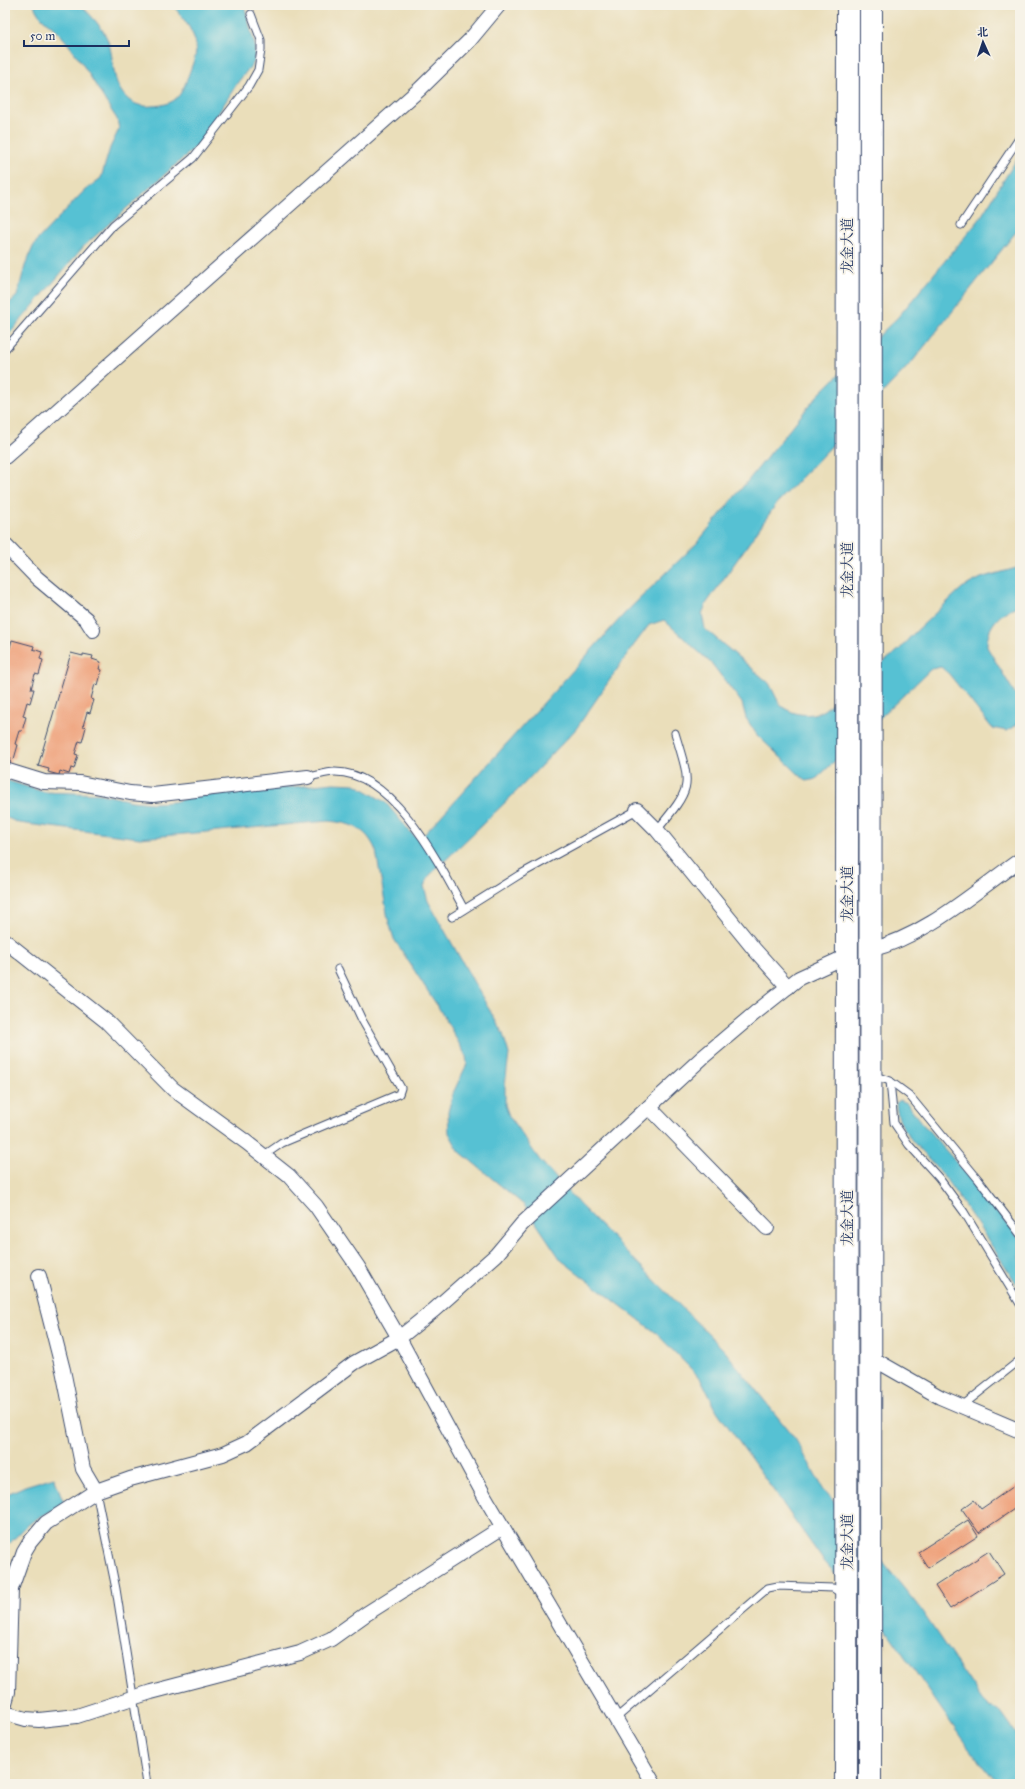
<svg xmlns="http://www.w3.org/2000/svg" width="1025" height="1789" viewBox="0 0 1025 1789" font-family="'IM FELL Great Primer','Noto Serif SC',serif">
<rect width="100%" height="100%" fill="#f7f3e8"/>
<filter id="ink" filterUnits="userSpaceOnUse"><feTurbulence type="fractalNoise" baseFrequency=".025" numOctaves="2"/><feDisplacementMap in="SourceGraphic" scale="8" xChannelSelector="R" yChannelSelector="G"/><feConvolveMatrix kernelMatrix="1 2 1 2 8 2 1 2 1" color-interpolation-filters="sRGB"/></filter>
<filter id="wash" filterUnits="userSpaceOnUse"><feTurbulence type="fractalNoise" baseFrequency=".012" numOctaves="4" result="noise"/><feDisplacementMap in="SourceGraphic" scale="16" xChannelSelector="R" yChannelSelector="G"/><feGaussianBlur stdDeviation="0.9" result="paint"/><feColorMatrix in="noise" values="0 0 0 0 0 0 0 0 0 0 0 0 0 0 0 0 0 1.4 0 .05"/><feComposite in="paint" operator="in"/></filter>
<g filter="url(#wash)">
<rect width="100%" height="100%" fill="#eadeba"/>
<g fill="#57c1d3" stroke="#397898">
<path d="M34,5H81C91,16 105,29 109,44C115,64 111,85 129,100C135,105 145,107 152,106C179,105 182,93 190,71C194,60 198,52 195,41C192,28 181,16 173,5H244L255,46L254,62L238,82L199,144L84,246L5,339V307L17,296L25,266L33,247L39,238L84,191L101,178L110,148L119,129L117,119C98,91 82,59 60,34C50,23 39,20 34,5Z"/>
<path d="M1020,154V227L912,362L777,503L706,604L702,614L705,629L769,683L780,705C792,715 810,718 824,710L900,649L911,636L962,588L981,578L1020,567V605C1001,611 986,626 987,647L1020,702V722L1007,731L992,728L949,674L941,667L931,669L816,779L806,781L757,735L746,718L742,703L712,664L664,620L649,625L631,649L576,729L517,791L429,876L424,886L428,901L503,1034L509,1054L505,1085V1105L509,1116L539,1159L579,1204L724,1350L796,1440L823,1488L919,1607L982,1700L989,1707L999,1710L1020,1739V1784H998L962,1739L885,1628L823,1560L717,1411L703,1383L697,1375L655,1332L561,1260L524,1205L459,1151L449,1133L448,1112L453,1093L467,1064L466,1056L442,1013L394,939L388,919L376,851C367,828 351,823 328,821L140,838L19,823L5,817V780L44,792L101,794L132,801L153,803L174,802L189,797L334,783L355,784L385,802L412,834L416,837H422L625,613L697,543L817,396L898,317L979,220Z"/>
<path d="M900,1100L907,1103L920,1121L985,1195L1020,1240V1289C996,1252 971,1214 945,1178C928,1154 897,1135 896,1103Z"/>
<path d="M54,1477L64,1503C54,1511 43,1514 33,1521C22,1529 15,1539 5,1548V1495L25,1486Z"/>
</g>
<g id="blocks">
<g fill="#efa17a">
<path d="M12,640L34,646L33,649L42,652L40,659L43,660L39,675L35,674L31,689H34L30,703L27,702L23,716L26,717L22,731H19L15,744L18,745L14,759L11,758L10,764L5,762V665Z"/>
<path d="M71,653L83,656V654L93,656L92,659L101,662L99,669L102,670L98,685L95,684L91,699L94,700L90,713L87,712L83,726L86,727L82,742L79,741L75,754L78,755L74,769L71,768L69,774L60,771L59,775L48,772L49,769L38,766Z"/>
<path d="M1020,1482V1505L979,1533L962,1509L974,1500L981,1509Z"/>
<path d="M968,1520L978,1536L928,1568L918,1552Z"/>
<path d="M989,1551L1004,1574L950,1609L935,1586Z"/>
</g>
</g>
</g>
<g filter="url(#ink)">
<use href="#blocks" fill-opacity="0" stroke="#3a496c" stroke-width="1"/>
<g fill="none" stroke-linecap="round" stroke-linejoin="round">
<defs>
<g id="service">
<path d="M961,225L1020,137"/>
<path d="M5,349L113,225L193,158L249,86L258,70L261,50V40L251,14"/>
<path d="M308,777C316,776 326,772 335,772C394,772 440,865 464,909"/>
<path d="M657,830C694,785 691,787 675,733"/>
<path d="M452,917L519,875L637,810"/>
<path d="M872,1075L890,1081L909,1095L978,1179L1020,1234"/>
<path d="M890,1081L894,1123L909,1145L939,1178L964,1212L1020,1304"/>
<path d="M263,1156L282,1143L399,1094L401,1088L362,1020L338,969"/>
<path d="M962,1406L1020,1360"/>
<path d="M96,1491L116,1589L147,1784"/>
<path d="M615,1719L768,1588L778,1586L833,1588L842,1594"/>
</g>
<g id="minor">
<path d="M5,457L420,89L469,41L499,5"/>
<path d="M5,545L37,578L86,619L93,630"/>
<path d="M5,770L44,782L80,783L130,793L153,795L308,777"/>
<path d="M637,810L657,830L754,949L788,987"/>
<path d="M5,941L106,1021L173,1089L246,1142L289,1176L316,1206L358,1267L399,1338L485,1497L654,1784"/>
<path d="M870,950C926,936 974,892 1020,860"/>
<path d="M649,1107L767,1228"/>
<path d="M39,1276L63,1370L83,1469L96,1491"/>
<path d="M870,1357L940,1397L1020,1431"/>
<path d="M5,1703L8,1692L11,1589L24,1552L30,1542L46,1523L96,1491L130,1479L223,1454L247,1443L354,1363L399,1338L434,1310L496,1255L522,1224L703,1057L755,1013L799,978L847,956"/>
<path d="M5,1713L26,1719L39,1720L77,1716L151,1692L300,1653L331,1639L366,1614L503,1527"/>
</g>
<g id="primary">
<path d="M846,1784L848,5"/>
<path d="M870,1784L871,5"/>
</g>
</defs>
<use href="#service" stroke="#3a496c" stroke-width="9"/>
<use href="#minor" stroke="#3a496c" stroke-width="16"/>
<use href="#primary" stroke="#3a496c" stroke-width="24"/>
<use href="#service" stroke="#fff" stroke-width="7"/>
<use href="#minor" stroke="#fff" stroke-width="14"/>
<use href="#primary" stroke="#fff" stroke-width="22"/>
</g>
</g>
<g text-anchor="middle" stroke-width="3.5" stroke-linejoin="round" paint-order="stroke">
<g font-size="14" fill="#1b2f5e" stroke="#f7f3e8">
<text transform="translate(847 246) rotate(-90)" y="5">龙金大道</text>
<text transform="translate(847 570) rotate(-90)" y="5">龙金大道</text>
<text transform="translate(847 894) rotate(-90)" y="5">龙金大道</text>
<text transform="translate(847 1218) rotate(-90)" y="5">龙金大道</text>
<text transform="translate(847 1542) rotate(-90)" y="5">龙金大道</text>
</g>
</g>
<rect width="1025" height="1789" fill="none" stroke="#f7f3e8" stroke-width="20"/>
<g transform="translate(983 42) rotate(357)" stroke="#f7f3e8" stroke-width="3" paint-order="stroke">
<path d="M0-3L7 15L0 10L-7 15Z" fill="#1b2f5e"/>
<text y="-6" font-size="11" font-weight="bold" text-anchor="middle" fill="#1b2f5e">北</text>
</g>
<path d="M24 40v6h105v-6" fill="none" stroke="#1b2f5e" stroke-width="2"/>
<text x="30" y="40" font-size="12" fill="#1b2f5e" stroke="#f7f3e8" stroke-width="3" paint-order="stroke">50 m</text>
</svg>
